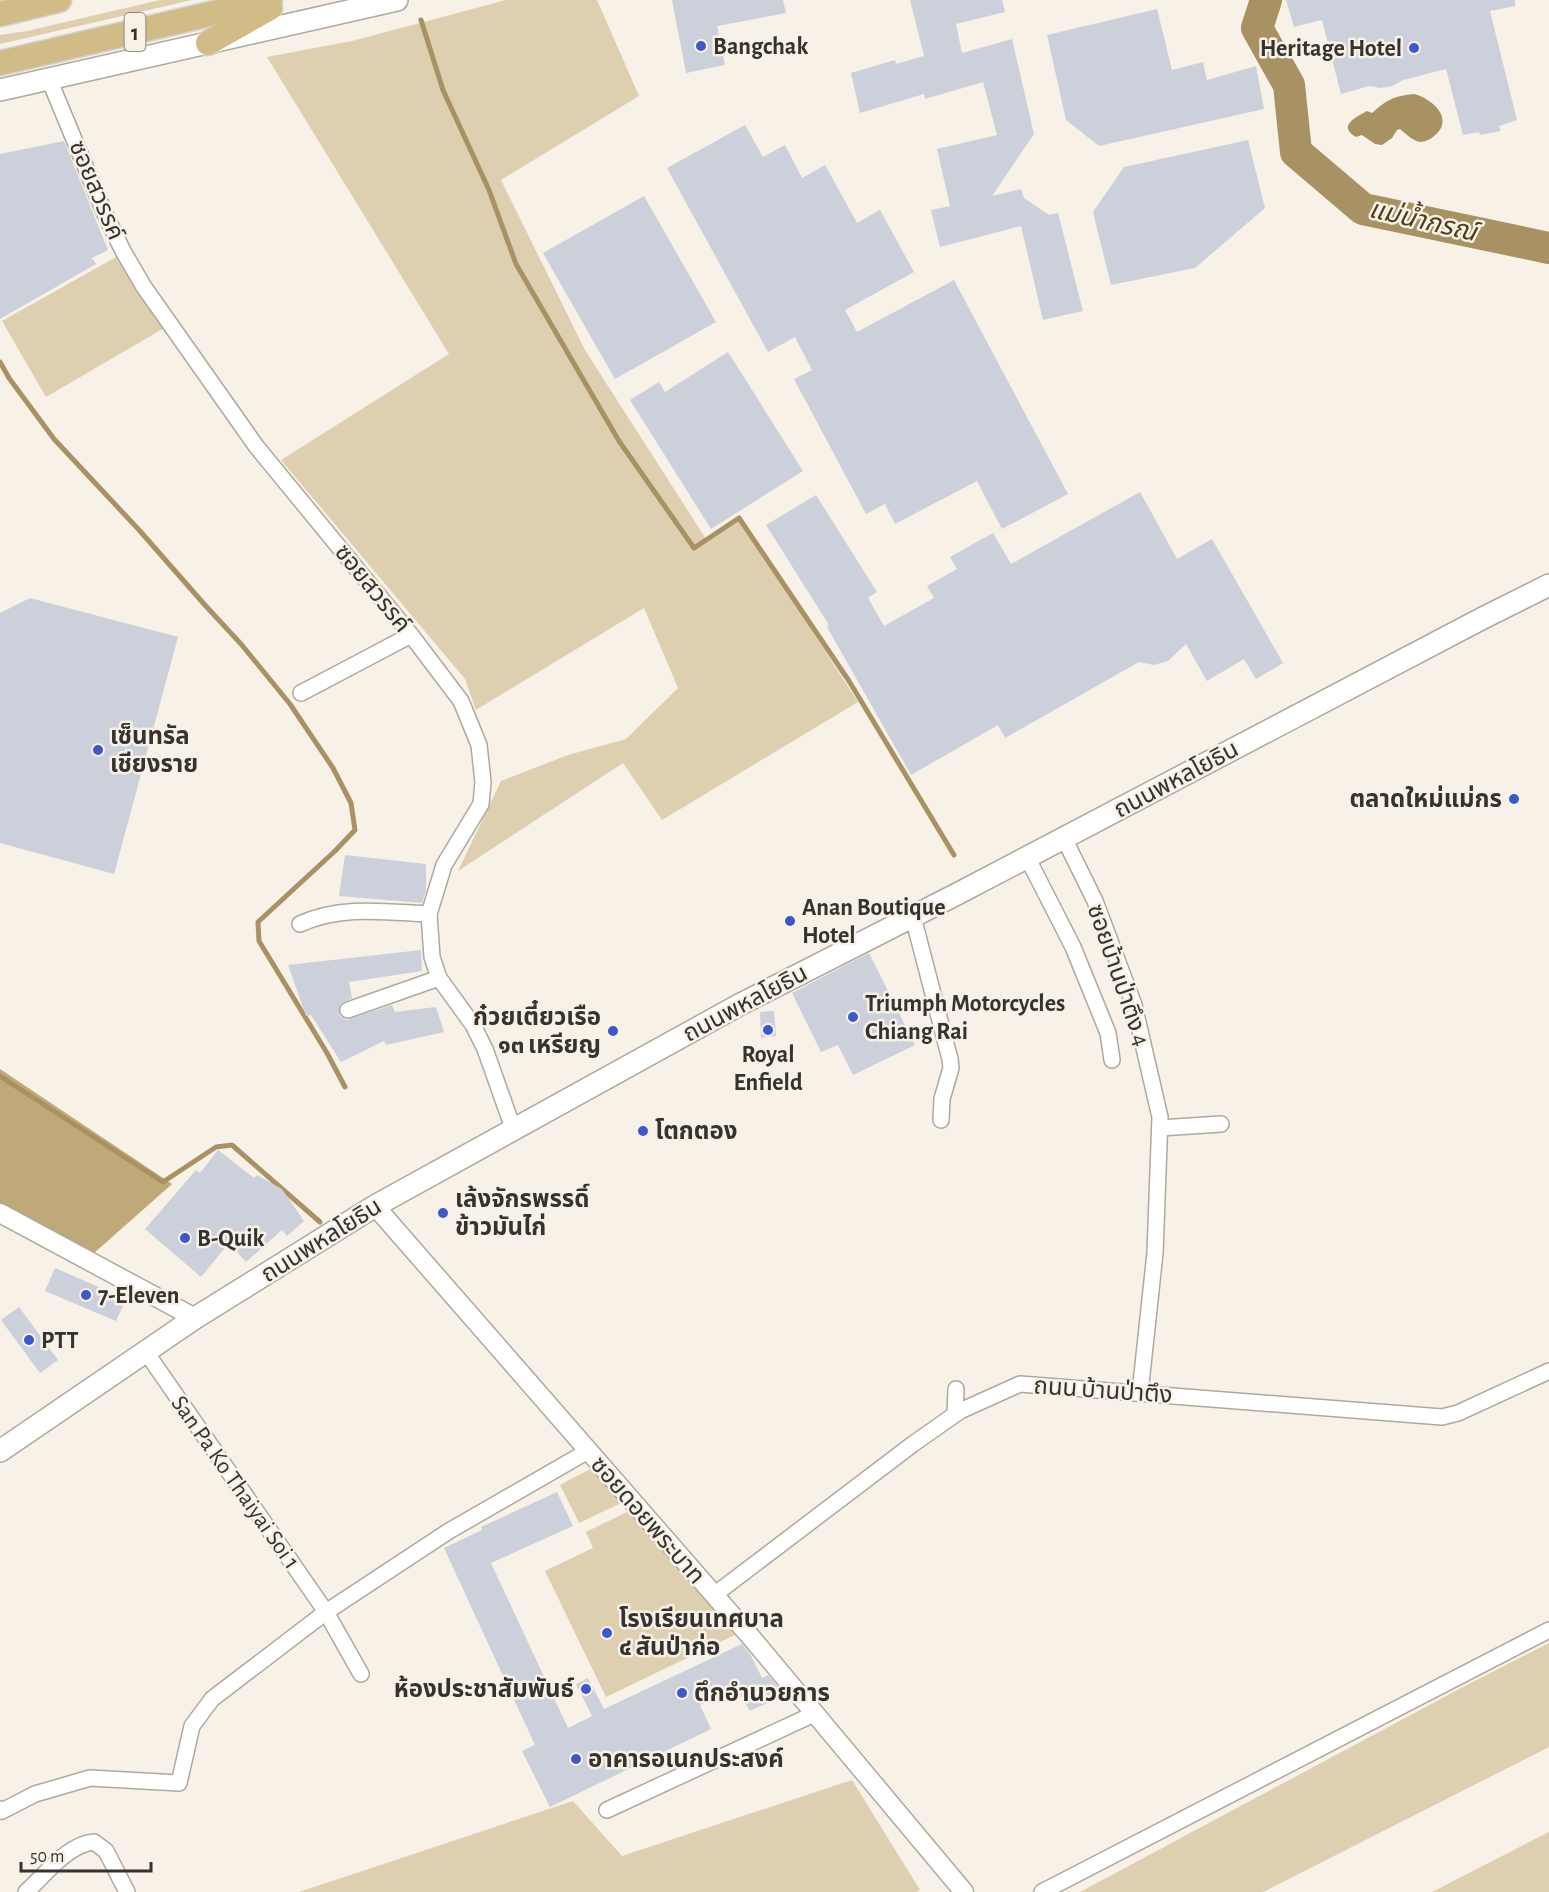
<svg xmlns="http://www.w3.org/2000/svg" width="1549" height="1892" viewBox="0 0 1549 1892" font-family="'Alegreya Sans','Noto Sans Thai',sans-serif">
<rect width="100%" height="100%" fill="#f7f1e7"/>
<g fill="#decfb0">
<path d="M160,0H192L0,44V35L27,31Z"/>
<path d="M506,0H597L639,96L501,180L585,350L706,539L739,518L858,702L662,820L623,763L458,871L501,781L568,755L626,739L678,688L644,608L476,710L465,679L281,460L449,354L267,57L352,41Z"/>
<path d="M118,256L166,327L46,397L2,321Z"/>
<path d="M592,1468L621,1503L579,1523L560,1485Z"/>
<path d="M637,1507L745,1630L606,1697L545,1571L593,1548L586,1532Z"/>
<path d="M1549,1643V1747L1263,1892H1080L1463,1687Z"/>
<path d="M852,1780L920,1890L917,1892H299L573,1801L622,1856Z"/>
<path d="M1549,1832V1892H1432Z"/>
</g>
<path fill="#c0a979" d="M0,1069L172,1184L93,1254L0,1204Z"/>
<path fill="#a89263" d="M1414,94C1433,99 1456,120 1433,137C1430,139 1425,142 1420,142C1413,141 1406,134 1400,129L1397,130L1392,138L1382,145L1375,144L1362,135L1356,137C1337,126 1356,117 1367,111L1372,113C1387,100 1393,96 1414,94Z"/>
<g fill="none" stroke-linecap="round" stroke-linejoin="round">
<g stroke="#a89263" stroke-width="5">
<path d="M421,20L443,90L489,190L516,264L619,441L694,548L739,518L849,681L954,855"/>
<path d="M0,362L9,378L54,439L140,531L204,604L241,644L290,704L333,768L351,803L355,830L335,851L258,922L259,941L327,1053L345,1087"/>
<path d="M0,1076L163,1182L216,1147L232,1145L320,1222"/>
</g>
<path stroke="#a89263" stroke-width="32" d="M1266,0L1257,28L1289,85L1296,152L1363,209L1549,248"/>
</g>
<g fill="#ccd0da">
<path d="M672,0H783L786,13L717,26L725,65L686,73Z"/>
<path d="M910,0H1002L1005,12L956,24L962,53L1012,39L1034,134L992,196L1021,189L1024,198L1049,215L1058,213L1083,311L1043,320L1021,226L940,247L931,210L950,206L937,149L997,135L983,82L925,99L924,94L860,113L851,73L895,60L896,64L924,56Z"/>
<path d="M1286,0H1515V6L1490,11L1517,120L1499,126L1501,131L1480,135L1479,132L1463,135L1446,69L1403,80L1392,86L1381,88L1369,86L1341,94L1322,20L1294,27Z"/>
<path d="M1157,9L1172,70L1203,62L1207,80L1256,66L1264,109L1099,146L1066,120L1047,35Z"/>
<path d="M745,125L763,157L785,145L802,178L825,165L857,223L880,210L914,272L845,310L857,332L954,280L1068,494L1002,529L977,481L895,524L885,504L866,514L794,379L812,370L795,337L768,352L667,168Z"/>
<path d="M1248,140L1265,208L1195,268L1111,285L1093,212L1124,167Z"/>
<path d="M64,141L108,250L92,258L96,264L0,319V154Z"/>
<path d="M644,196L716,322L615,379L543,253Z"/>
<path d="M728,352L803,471L711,529L630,400L659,382L665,392Z"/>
<path d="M1140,492L1177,559L1212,539L1283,663L1256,679L1244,659L1207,681L1186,644L1168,661L1154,665L1139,662L1005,738L998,725L911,775L827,627L829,625L766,525L816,495L877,592L868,598L884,626L934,598L927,586L957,569L950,557L993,533L1011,564Z"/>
<path d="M30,598L178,637L114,874L0,843V613Z"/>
<path d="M345,855L426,864V890L422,903L339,896Z"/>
<path d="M421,950L422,971L349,982L352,998L341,1003L339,1013L341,1017L347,1020L392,1005L395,1012L436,1007L444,1032L386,1045L384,1041L341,1062L311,1015L306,1016L288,965Z"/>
<path d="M869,953L915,1045L853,1075L838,1045L821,1052L792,993Z"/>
<path d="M774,1011L776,1036L761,1038L760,1012Z"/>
<path d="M218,1150L254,1178L257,1175L282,1189L304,1221L287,1236L282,1230L246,1262L229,1243L201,1277L145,1229L196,1170L200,1173Z"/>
<path d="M55,1268L126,1299L116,1321L45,1291Z"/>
<path d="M19,1307L58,1360L40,1373L1,1320Z"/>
<path d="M557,1492L573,1526L491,1563L568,1728L592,1716L576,1684L588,1678L604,1709L742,1644L750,1654L762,1678L768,1675L785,1695L750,1711L736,1688L700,1705L711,1729L550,1807L522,1751L535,1745L444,1548L482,1530L481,1527Z"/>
</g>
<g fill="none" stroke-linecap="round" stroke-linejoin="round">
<defs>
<g id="minor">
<path d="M49,79L105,214L123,251L144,287L256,446L411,635L461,701L479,745L483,782L481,804L444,865L429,914L432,957L439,978L473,1025L485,1049L513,1128"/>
<path d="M301,693L411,635"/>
<path d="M1064,838L1095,901L1134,1005L1160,1117L1155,1253L1140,1393"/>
<path d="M1027,857L1073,947L1108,1033L1112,1060"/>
<path d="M913,917L950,1059L951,1068L942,1099L941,1120"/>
<path d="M300,924C341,905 386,912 429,914"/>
<path d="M348,1010L439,978"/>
<path d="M1160,1128L1221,1124"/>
<path d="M146,1352L326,1612L361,1674"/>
<path d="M955,1414L956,1389"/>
<path d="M714,1595L913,1444L960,1411L1020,1384L1442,1417L1458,1413L1549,1371"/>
<path d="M0,1809L2,1811L35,1794L90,1778L179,1783L192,1726L212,1699L326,1612L449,1531L588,1451"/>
<path d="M607,1810L814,1714"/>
<path d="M26,1892C45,1875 68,1844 94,1842L106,1851L127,1892"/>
<path d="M1042,1892L1549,1630"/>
</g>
<g id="tertiary">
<path d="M375,1206L750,1636L964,1892"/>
<path d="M0,1213L195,1318"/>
</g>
<g id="secondary">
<path d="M0,90L397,0"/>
<path d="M0,1451L195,1318L375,1206L739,1005L959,893L1483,618L1549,585"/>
</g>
<g id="primary">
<path d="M0,14L59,0"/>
<path d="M208,43L270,8"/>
<path d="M0,63L270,0"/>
</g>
</defs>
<use href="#minor" stroke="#aea99f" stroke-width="18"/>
<use href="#tertiary" stroke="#aea99f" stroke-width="21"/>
<use href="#secondary" stroke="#aea99f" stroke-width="24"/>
<use href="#primary" stroke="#d3d2d1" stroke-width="27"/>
<use href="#minor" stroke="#fff" stroke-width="15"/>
<use href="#tertiary" stroke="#fff" stroke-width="18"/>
<use href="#secondary" stroke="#fff" stroke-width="21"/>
<use href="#primary" stroke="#d1bc88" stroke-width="24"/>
</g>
<g fill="#3c58ca" stroke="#f7f1e7" stroke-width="2">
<circle cx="701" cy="46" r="6"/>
<circle cx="1414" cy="48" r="6"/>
<circle cx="98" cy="750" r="6"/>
<circle cx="1514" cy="799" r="6"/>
<circle cx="790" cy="921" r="6"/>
<circle cx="853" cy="1017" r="6"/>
<circle cx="768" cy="1030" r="6"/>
<circle cx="613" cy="1031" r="6"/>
<circle cx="643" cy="1131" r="6"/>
<circle cx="443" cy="1213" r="6"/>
<circle cx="185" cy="1238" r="6"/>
<circle cx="86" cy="1295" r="6"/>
<circle cx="29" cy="1340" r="6"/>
<circle cx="607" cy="1633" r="6"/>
<circle cx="586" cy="1689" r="6"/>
<circle cx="682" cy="1693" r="6"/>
<circle cx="576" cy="1759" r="6"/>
</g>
<g text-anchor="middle" stroke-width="5" stroke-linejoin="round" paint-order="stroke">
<rect fill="#f7f1e7" stroke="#6f6c66" stroke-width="1.5" x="124.5" y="13" width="21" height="38" rx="4.5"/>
<g font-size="22" font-weight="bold" fill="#35332f">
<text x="135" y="40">1</text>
</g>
<g font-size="24" font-weight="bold" fill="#35332f" stroke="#f7f1e7" text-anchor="start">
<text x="713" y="54">Bangchak</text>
<text x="1402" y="56" text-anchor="end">Heritage Hotel</text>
<text x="110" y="744">เซ็นทรัล<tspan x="110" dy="28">เชียงราย</tspan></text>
<text x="1502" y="807" text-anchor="end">ตลาดใหม่แม่กร</text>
<text x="802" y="915">Anan Boutique<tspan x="802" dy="28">Hotel</tspan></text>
<text x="865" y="1011">Triumph Motorcycles<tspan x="865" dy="28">Chiang Rai</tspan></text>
<text x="601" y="1025" text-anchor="end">ก๋วยเตี๋ยวเรือ<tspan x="601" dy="28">๑๓ เหรียญ</tspan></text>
<text x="768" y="1062" text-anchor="middle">Royal<tspan x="768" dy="28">Enfield</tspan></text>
<text x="655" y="1139">โตกตอง</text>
<text x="455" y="1207">เล้งจักรพรรดิ์<tspan x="455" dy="28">ข้าวมันไก่</tspan></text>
<text x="197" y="1246">B-Quik</text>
<text x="98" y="1303">7-Eleven</text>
<text x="41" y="1348">PTT</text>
<text x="619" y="1627">โรงเรียนเทศบาล<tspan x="619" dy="28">๔ สันป่าก่อ</tspan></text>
<text x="574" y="1697" text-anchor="end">ห้องประชาสัมพันธ์</text>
<text x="694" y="1701">ตึกอำนวยการ</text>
<text x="588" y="1767">อาคารอเนกประสงค์</text>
</g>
<g font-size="24" fill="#35332f" stroke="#f7f1e7">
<text transform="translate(97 190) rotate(67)" y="8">ซอยสวรรค์</text>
<text transform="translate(373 588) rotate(51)" y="8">ซอยสวรรค์</text>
<text transform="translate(1176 779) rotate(-28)" y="8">ถนนพหลโยธิน</text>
<text transform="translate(1119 975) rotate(71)" y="8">ซอยบ้านป่าตึง 4</text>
<text transform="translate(745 1003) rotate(-28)" y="8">ถนนพหลโยธิน</text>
<text transform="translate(321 1240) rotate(-32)" y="8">ถนนพหลโยธิน</text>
<text transform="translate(1103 1390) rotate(4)" y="8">ถนน บ้านป่าตึง</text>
<text transform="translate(236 1482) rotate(55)" y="8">San Pa Ko Thaiyai Soi 1</text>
<text transform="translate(648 1520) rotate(49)" y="8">ซอยดอยพระบาท</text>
</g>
<g font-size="26" font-style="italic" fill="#4d3c15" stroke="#f7f1e7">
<text transform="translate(1423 220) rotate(13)" y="9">แม่น้ำกรณ์</text>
</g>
</g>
<path d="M21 1862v9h130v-9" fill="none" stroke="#35332f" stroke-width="3"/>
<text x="30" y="1862" font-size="18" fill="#35332f" stroke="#f7f1e7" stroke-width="4.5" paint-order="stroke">50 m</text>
</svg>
